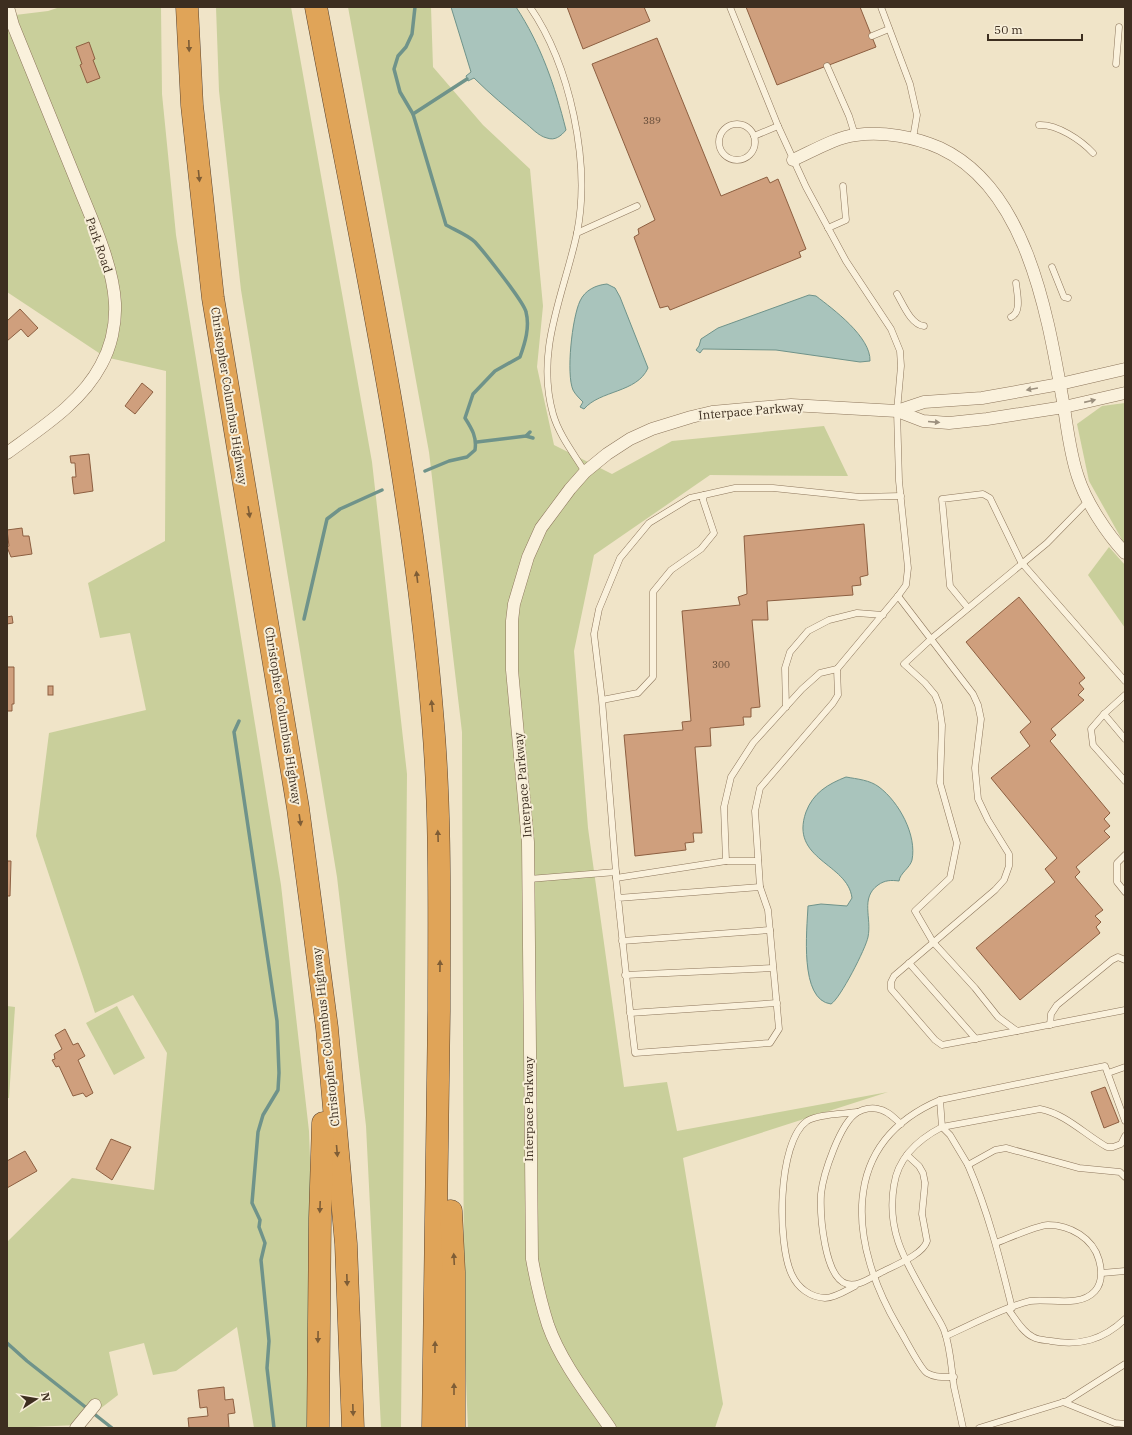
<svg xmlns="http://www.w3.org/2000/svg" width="1132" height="1435" viewBox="0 0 1132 1435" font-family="'IBM Plex Serif',serif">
<rect width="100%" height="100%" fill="#f0e4c8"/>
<g fill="#c9cf9b">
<path d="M60,7H161L162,94L176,235L281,885L309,1131L320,1428H254L237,1327L176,1371L153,1375L144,1343L109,1352L118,1395L79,1425L7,1428V1242L72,1178L154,1190L167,1053L133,995L95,1013L36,836L49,733L146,710L130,633L100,638L88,583L165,541L166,371L105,357L7,292V16L48,11Z"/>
<path d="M216,7H291L372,462L407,774L401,1428H381L366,1126L337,877L241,290L219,91Z"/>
<path d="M348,7H431L433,67L483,125L530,169L543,306L537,367L554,445L612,474L672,441L824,426L848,476L710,475L594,555L574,651L588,828L624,1087L667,1082L677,1131L888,1092L683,1158L723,1404L715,1428H468L464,1334L462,732L429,452Z"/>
<path d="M1125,403V545L1089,481L1077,424L1102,406Z"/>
<path d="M1109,547L1125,565V628L1088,575Z"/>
<path d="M7,1006L15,1007L9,1098H7Z"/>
<path d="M117,1006L145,1058L114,1075L86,1023Z"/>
</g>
<g fill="#a9c4bc" stroke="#6f938a">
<path d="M451,7H516C541,45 555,86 566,130C561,136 555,141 547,138C538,136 531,127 524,122C507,108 490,94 474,78L468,81L466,76L471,72Z"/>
<path d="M607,284L615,288L620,297L648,368C637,393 600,390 584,409L580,407L583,402C579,398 575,394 573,390C566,374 572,318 580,301C585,290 596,285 607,284Z"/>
<path d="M809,295L816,296C833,309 871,337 870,361L860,362L776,350L703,349L700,353L696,350L699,346L701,339L718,328Z"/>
<path d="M846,777C857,779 870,780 879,787C899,802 917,835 912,860C910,868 900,873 899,881C891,880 885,880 878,885C860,898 872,918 868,937C866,948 840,999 831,1004C799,1000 807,930 808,906L821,904L847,906L852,898C848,863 789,860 806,812C813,793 828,784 846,777Z"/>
</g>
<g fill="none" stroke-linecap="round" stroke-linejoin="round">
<g stroke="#6f938a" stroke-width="3.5">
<path d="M415,7L412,34L406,47L398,56L394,69L400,92L413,114L446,225C455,230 468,235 475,242C484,252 524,302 526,312C530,327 525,343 520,357L495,371L473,394L465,418C472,429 477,437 475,450L467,457L449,461L425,471"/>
<path d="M413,114L467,79"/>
<path d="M526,436L533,438"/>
<path d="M477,442L526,436L530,432"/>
<path d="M304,619L327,519L340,509L382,490"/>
<path d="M239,721L234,732L277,1021L279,1073L278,1090L263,1115L258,1132L252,1203L260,1220L259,1227L265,1243L261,1260L269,1341L267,1368L274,1428"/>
<path d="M7,1343L27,1361L112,1428"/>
</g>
</g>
<g fill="#cf9f7d" stroke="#8d5f41">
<path d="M567,7H644L650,21L583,49Z"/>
<path d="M746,7H860L876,47L777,85Z"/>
<path d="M657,38L721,196L767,177L770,183L778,179L806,249L799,252L801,257L670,310L668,306L660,308L634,237L639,234L638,229L655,220L592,64Z"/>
<path d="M89,42L95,59L93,60L100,78L87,83L80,65L82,64L76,47Z"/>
<path d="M20,309L38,328L28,337L21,329L7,341V321Z"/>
<path d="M142,383L153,392L135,414L125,406Z"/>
<path d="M89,454L93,491L74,494L72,477H76L75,463H71L70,456Z"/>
<path d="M864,524L868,575L860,577L861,585L852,586L853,595L767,601L768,620H752L760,707L751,708V717H743L744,725L710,728L711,746L695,747L702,833H693L694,842L685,843L686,850L635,856L624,735L683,730L682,722L691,721L682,611L740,605L738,597L747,594L744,536Z"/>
<path d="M22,528L23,536H29L32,554L11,557L7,547L9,546L7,530Z"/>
<path d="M1019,597L1085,678L1079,683L1084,689L1078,695L1084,700L1051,729L1056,735L1050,741L1110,813L1104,819L1110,826L1104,831L1110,837L1076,867L1080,872L1075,877L1103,910L1095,916L1101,922L1096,927L1100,933L1020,1000L976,948L1055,882L1045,869L1057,858L991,778L1030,746L1020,732L1031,722L966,642Z"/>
<path d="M12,616L13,623L7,624V617Z"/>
<path d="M7,667H14V704H12V711H7Z"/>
<rect x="48" y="686" width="5" height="9"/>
<path d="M7,861H11L10,896H7Z"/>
<path d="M65,1029L73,1045L78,1043L85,1056L78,1060L93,1093L86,1097L83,1093L73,1096L59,1066L56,1067L52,1060L55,1059L54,1054L62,1049L55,1035Z"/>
<path d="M1105,1087L1119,1122L1104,1128L1091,1092Z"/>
<path d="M111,1139L131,1147L112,1180L96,1169Z"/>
<path d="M25,1151L37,1171L7,1188V1161Z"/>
<path d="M224,1387L225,1400L233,1399L235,1413L228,1414L229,1428H189L188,1418L208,1416L207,1407L200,1408L198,1390Z"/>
</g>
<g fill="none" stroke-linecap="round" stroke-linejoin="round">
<defs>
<g id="lane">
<path d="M530,7C570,65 591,163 577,233C564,294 535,350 553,414C559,435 574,454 585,472"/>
<path d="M730,7L778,126L806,187L846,261L891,329L900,351L901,366L897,411L899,481L908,568L906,585L898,596L837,669L838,695L833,703L760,788L755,811L760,887"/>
<path d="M881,7L910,84L917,115L913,138"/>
<path d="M872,36L889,29"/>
<path d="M1116,64L1119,27"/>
<path d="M827,66L849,116L855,135"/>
<circle cx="737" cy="142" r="18"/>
<path d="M1039,125C1057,124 1081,140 1093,153"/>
<path d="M754,136L778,126"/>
<path d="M828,228L846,220L843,186"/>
<path d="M577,233L637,206"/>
<path d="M1052,267L1064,297L1068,298"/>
<path d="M897,294C903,304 911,325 924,326"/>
<path d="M1011,317C1022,312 1017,294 1016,283"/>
<path d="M704,495L735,488H773L860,497L901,496"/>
<path d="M1089,500L1047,543L931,639L904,664L925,683L935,695L939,705L942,725L940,783L957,843L950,878L915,911L933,942L975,988L998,1017L1017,1031L1125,1010"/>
<path d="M898,596L973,694L978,705L981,719L975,768L978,799L988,820L1009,854V866L1004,880L995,890L894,976L891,982V989L935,1040L942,1045L1017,1031"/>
<path d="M968,608L950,586L942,499L983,494L990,498L1021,562L1125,681"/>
<path d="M1125,695L1104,714L1125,739"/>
<path d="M602,700L594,634L599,609L620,558L649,523L690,498L704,495L703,500L714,533L701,549L671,570L653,592V677L638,693L602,700L616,872"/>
<path d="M786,707L785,668L790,652L808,631L829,620L857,613L883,615"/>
<path d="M1104,714L1091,729L1093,745L1125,781"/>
<path d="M1125,855L1117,863V882L1125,892"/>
<path d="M758,861H726L724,807L731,777L753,743L802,689L820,673L837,669"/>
<path d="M616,878L726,861"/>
<path d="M529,879L616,872V878C622,937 628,995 635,1053L770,1043L779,1029L768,910L760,887L618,898"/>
<path d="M622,941L770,930"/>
<path d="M909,963L976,1039"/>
<path d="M625,975L773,968"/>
<path d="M630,1013L777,1003"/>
<path d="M1050,1025L1051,1014L1057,1005L1112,960L1118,957L1125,960"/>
<path d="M1108,1073L1125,1067"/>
<path d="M940,1100L942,1127L950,1135L968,1165L995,1150L1006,1148L1079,1168L1120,1172L1125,1177"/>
<path d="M901,1124C894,1118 887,1110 878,1109C872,1107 863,1109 858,1112C840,1122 823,1175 821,1194C820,1214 824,1278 847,1284C858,1287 870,1278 880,1273C893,1266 923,1255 927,1241L922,1214L925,1183L923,1173L919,1166L907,1155"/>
<path d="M968,1165C988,1211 1000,1259 1012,1308"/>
<path d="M1102,1273L1125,1271"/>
<path d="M855,1286C847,1290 835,1298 825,1298C810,1297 798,1288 792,1275C777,1245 777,1142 807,1121C818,1114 844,1114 857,1112"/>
<path d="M1008,1309C1015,1318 1022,1332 1033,1337C1038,1340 1045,1340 1051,1341C1080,1346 1103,1340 1125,1319"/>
<path d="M946,1336C971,1325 1004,1307 1030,1301C1050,1298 1080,1308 1095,1291C1103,1282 1102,1271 1099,1260C1093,1238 1070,1225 1048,1225C1035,1226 1009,1238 996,1243"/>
<path d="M954,1377C945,1377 935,1378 927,1373C920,1369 904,1336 898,1327C850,1245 837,1144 940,1100L1105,1066L1125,1121"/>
<path d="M1063,1402L1115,1423L1125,1424"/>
<path d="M963,1428C960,1414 957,1400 954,1387C951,1367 951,1349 944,1330C940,1320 933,1311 928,1301C906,1262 886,1232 894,1185C898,1158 917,1140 942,1127L1040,1109C1066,1114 1084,1134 1107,1147H1113L1121,1144L1125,1136"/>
<path d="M979,1428L1067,1401L1125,1364"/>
</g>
<g id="street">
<path d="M793,160C811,152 836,137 856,135C883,131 915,137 940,148C1026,188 1047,312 1062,396C1067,423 1069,451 1078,477C1086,502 1107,534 1125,553"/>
<path d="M897,411L924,402L982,398L1060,384L1125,369"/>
<path d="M7,453C41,428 81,403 101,365C111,347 116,324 115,303C113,265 92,220 78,185C56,132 35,78 13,25L8,7"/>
<path d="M76,1428L95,1405"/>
<path d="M610,1428C588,1396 561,1362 548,1325C541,1303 536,1281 532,1259L528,842L512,670V621L514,604L528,557L541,528L570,489L585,472L607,454L630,439L652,429L691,417L712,412L791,405L897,411L923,421L949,423L987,419L1064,407L1125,393"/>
</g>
<g id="highway">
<path d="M187,7L192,105L213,298L298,808L327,1028L346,1244L353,1428"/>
<path d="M316,7C361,245 414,482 433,723C441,819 439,915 439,1011C438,1150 436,1289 433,1428"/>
<path d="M451,1211L454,1272V1428"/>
<path d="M318,1428L320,1218L323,1123"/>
</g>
</defs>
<use href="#lane" stroke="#8d765c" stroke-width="7"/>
<use href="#street" stroke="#8d765c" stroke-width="13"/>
<use href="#highway" stroke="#5b4430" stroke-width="23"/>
<use href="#lane" stroke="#faf1dc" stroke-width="6"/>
<use href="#street" stroke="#faf1dc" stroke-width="12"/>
<use href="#highway" stroke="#e0a458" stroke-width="22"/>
</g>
<defs><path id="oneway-solid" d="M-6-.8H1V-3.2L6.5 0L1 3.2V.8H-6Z"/></defs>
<g fill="#7e5d36">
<use href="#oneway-solid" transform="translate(189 46) rotate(88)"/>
<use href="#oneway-solid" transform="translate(199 176) rotate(84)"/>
<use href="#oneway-solid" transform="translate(249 512) rotate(81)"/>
<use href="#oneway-solid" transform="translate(417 577) rotate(-97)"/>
<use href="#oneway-solid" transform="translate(432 706) rotate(-96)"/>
<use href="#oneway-solid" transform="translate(300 820) rotate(82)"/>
<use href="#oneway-solid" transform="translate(438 836) rotate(-92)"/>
<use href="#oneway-solid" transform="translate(440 966) rotate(-89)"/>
<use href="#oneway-solid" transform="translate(337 1151) rotate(85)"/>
<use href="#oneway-solid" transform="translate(320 1207) rotate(92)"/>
<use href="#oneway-solid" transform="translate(454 1259) rotate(-93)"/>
<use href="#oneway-solid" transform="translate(347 1280) rotate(88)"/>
<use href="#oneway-solid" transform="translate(318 1337) rotate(91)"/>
<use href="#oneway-solid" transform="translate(435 1347) rotate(-89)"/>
<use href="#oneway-solid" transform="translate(454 1389) rotate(-90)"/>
<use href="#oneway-solid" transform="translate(353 1410) rotate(88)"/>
</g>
<g fill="#9c907e">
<use href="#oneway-solid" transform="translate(1032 389) rotate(170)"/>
<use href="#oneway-solid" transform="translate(1090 401) rotate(-13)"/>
<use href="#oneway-solid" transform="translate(934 422) rotate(5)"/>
</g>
<g text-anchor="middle" stroke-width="4" stroke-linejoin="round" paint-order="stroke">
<g font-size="10" fill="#624a37">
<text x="652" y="124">389</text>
<text x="721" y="668">300</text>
</g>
<g font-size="12" fill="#3d2e20" stroke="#f7eed8">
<text transform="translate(99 245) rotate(71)" y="4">Park Road</text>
<text transform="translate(229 396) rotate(81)" y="4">Christopher Columbus Highway</text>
<text transform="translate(751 411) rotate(-5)" y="4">Interpace Parkway</text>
<text transform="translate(283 716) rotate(81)" y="4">Christopher Columbus Highway</text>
<text transform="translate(523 785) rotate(-95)" y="4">Interpace Parkway</text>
<text transform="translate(326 1037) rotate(-96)" y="4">Christopher Columbus Highway</text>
<text transform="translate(529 1109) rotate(-90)" y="4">Interpace Parkway</text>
</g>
</g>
<rect width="1132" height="1435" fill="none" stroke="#3d2e20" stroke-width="16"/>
<g transform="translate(36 1399) rotate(78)" stroke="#f7eed8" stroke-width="3" paint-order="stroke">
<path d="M0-3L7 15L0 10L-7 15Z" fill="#3d2e20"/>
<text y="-6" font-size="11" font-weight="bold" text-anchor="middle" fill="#3d2e20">N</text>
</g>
<path d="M988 34v6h94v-6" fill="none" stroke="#3d2e20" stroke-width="2"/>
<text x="994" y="34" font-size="12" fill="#3d2e20" stroke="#f7eed8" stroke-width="3" paint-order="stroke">50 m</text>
</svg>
